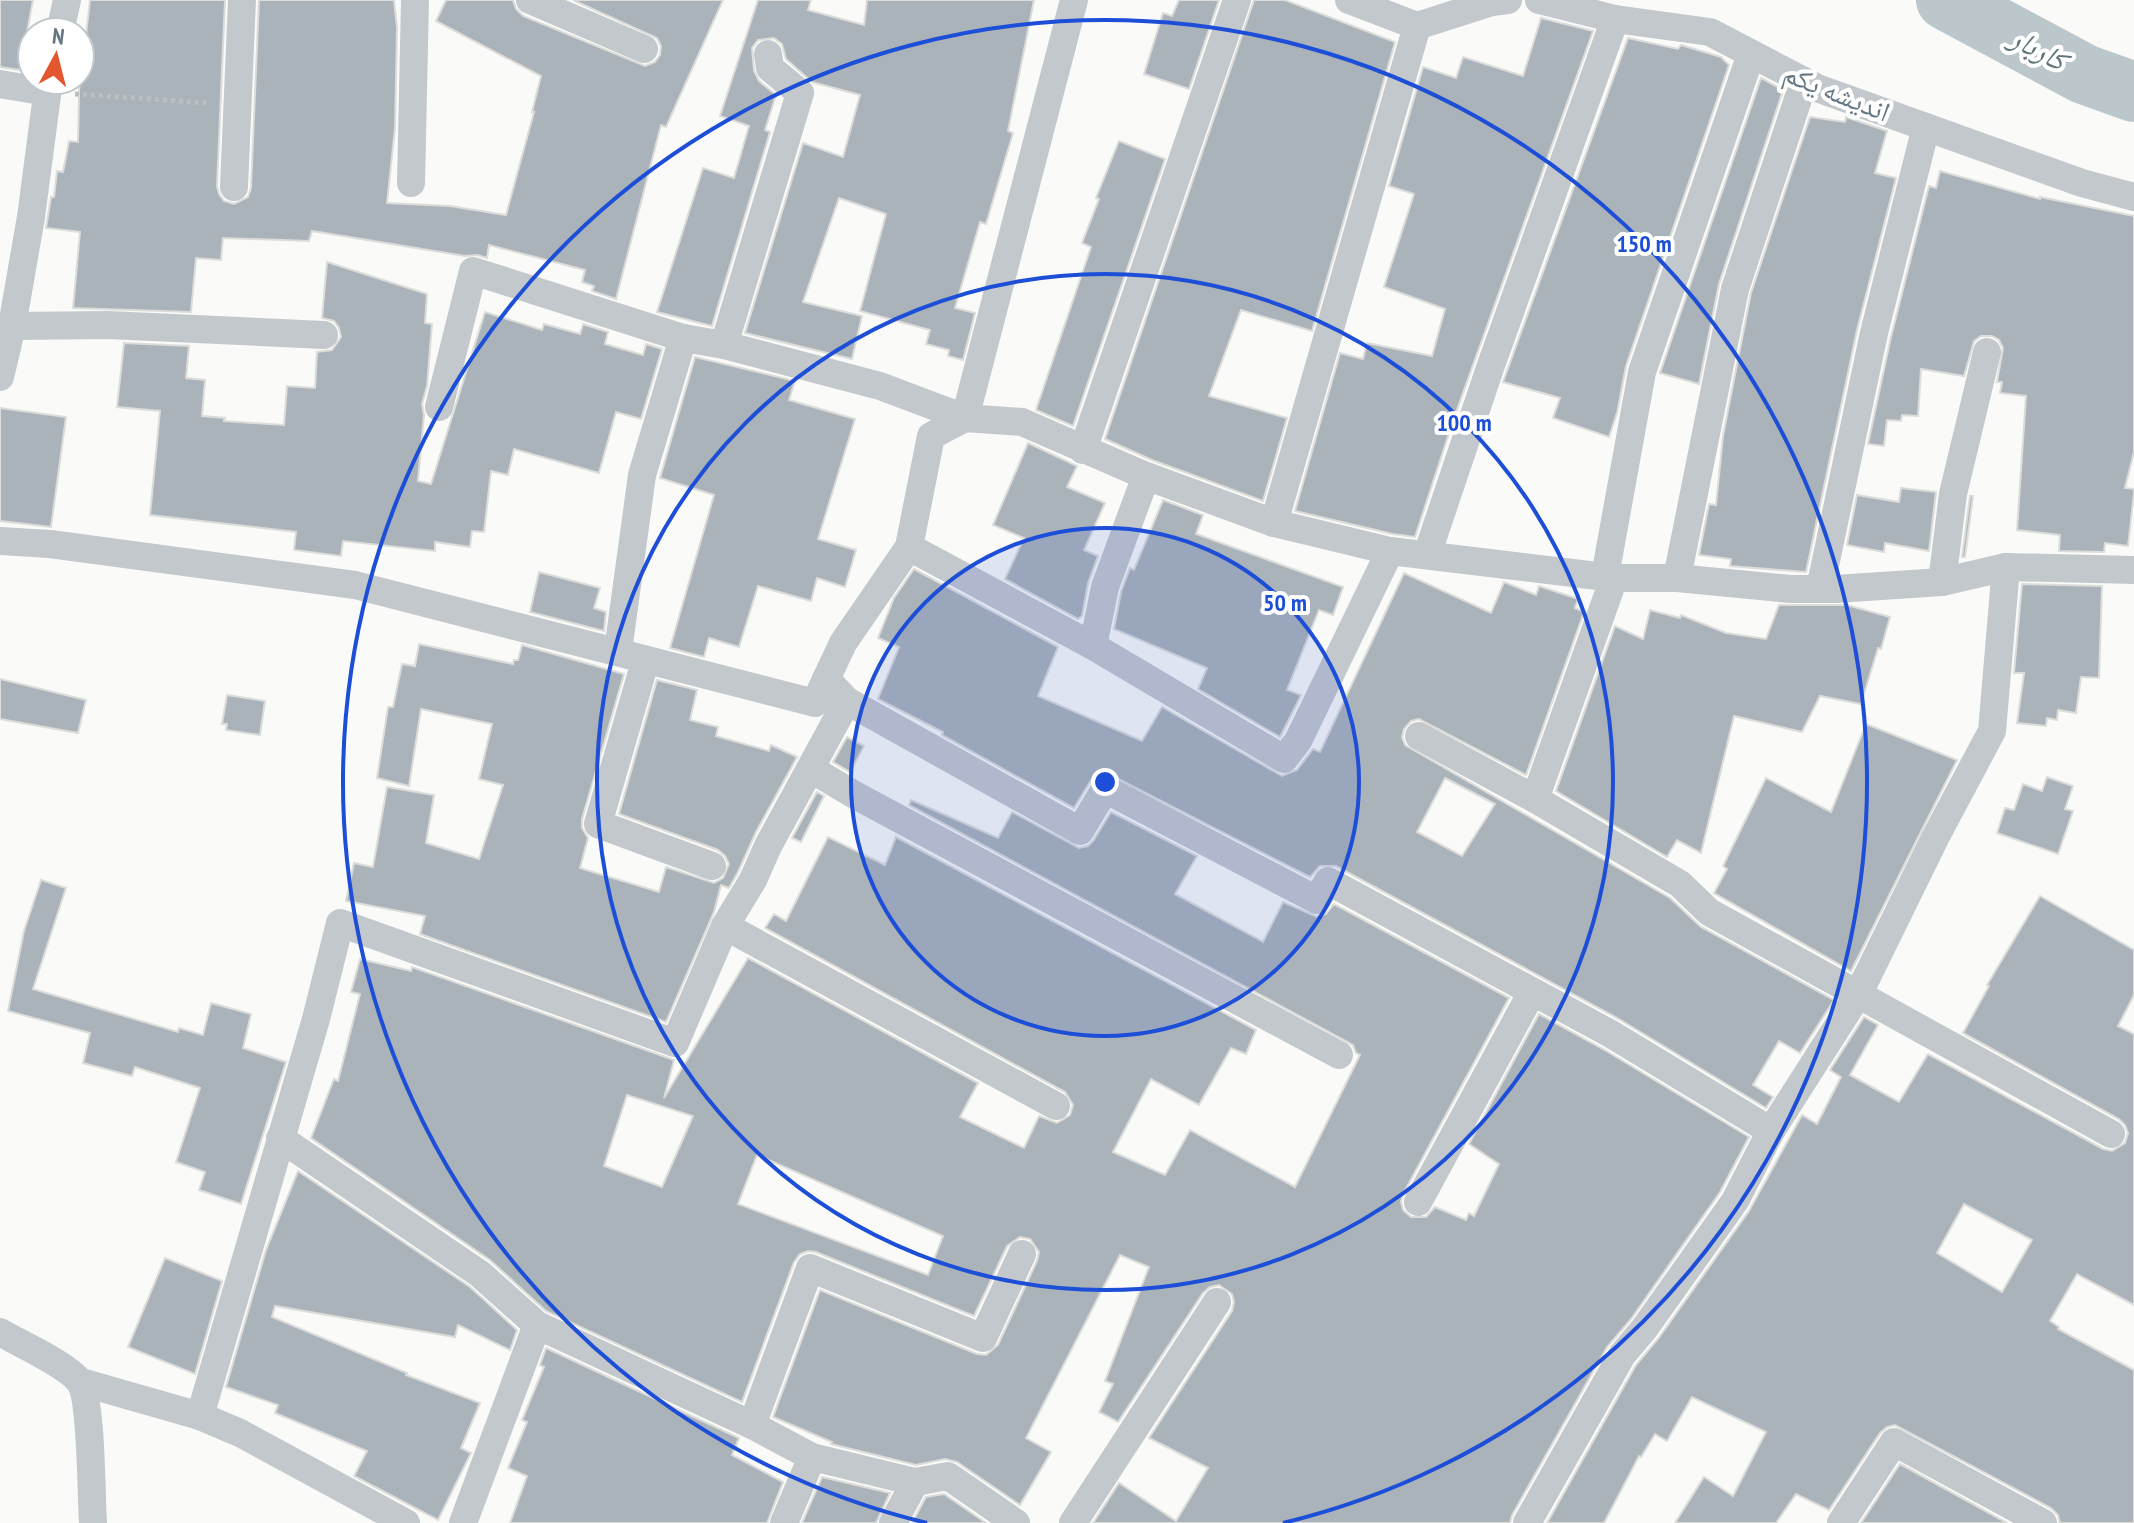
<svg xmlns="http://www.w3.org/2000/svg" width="2134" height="1523" viewBox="0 0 2134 1523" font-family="'PT Sans Narrow','Noto Naskh Arabic',sans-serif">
<rect width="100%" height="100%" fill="#fafaf8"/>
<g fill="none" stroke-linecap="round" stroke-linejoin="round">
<path stroke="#bbc7cb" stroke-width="60" d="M1946,0L2084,74L2134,92"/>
</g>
<g fill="#aab3b9" stroke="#dcdcda" stroke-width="2" fill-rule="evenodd">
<path d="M0,0H33L25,43L31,44L27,71L0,67Z"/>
<path d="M90,0H225L217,186L219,194L224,201L234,204L248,197L251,188L259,0H394L397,28L395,128L387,203L450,206L506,215L534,112H532L541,76L436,21L446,0H513L516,9L523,16L645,66L655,62L660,55L661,46L657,38L573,0H723L666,127L661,125L616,299L592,291L594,286L582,282L585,270L489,245L487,258L477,255L465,256L312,231L309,241L223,238L221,260L196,258L191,312L73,308L80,232L46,228L51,197H54L57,171L63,172L69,141L78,142L80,52L84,53Z"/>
<path d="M758,0H811L808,10L864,25L867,0H1034L1008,131L1013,133L986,224L980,222L955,308L975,313L963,360L948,356L949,350L926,344L930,330L860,311L886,214L839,198L803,302L862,316L852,359L745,333L803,143L843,157L860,95L812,82L786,59L782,44L774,38L758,40L752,48L754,71L759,81L776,95L765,130L770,132L712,326L657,312L703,168L734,178L749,126L720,116Z"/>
<path d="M1179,0H1219L1189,89L1144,74L1163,13L1172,16Z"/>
<path d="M1254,0H1285L1395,42L1312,331L1241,310L1209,396L1287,418L1263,501L1152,460L1105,439Z"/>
<path d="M1541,18L1593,31L1454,418L1415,537L1393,534L1295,511L1340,353L1363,359L1367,343L1432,356L1445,309L1384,287L1414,194L1389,186L1423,67L1456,78L1463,57L1523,76Z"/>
<path d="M1628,38L1678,49L1681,45L1721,57L1729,65L1626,366L1617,413L1609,437L1553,418L1560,398L1503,382Z"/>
<path d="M1761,78L1783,90L1719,284L1699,384L1660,373Z"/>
<path d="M1810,117L1845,122L1846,117L1887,131L1875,173L1896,178L1857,330L1806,572L1730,566L1731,559L1699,555L1709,504L1716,505L1723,436L1751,293Z"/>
<path d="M1119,141L1165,159L1073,426L1036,410L1091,247L1082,243L1099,199L1096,198Z"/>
<path d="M1940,171L2040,199V197L2134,216V452L2125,488L2134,489V493L2128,546L2105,543L2104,552L2059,551L2060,535L2017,530L2026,396L2000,393L2002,382H1997L2003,348L1999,340L1992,336H1981L1974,341L1964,376L1921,369L1918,416L1902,415L1901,421L1887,420L1884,446L1868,444L1891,337L1929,186L1936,188Z"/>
<path d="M327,262L427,294L425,323L432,324L427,386L422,404L424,415L418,481L431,484L485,312L542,330L544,324L580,334L583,324L608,332L605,344L643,355L646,344L662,349L641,419L616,412L599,473L514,449L508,475L491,471L484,532L472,531L470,547L435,542V551L343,541L341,556L294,550L296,532L150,515L160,411L117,407L124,343L189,346L186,378L205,380L202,416L225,418L224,421L284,425L287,386L315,388L317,352L332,350L341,337L339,328L334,321L322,318Z"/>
<path d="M695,357L795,381L789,400L855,419L818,539L856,550L845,587L817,578L811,601L758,586L739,647L709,638L704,657L670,648L714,495L660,478Z"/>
<path d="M0,408L66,417L51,527L0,521Z"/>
<path d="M1028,443L1077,466L1067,487L1105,503L1084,550L1098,556L1088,583L1082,616L1078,619L1005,579L1024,538L993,525Z"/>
<path d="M1901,488L1936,492L1929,551L1885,543L1884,552L1847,545L1857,495L1899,502Z"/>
<path d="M1970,496H1973L1965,557H1962Z"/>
<path d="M1163,500L1203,515L1196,534L1343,587L1333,615L1319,610L1287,690L1301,695L1280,737L1198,689L1207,668L1114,629L1121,592L1130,568L1134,570Z"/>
<path d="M914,569L1058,647L1038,696L1142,741L1162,707L1282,776L1297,770L1313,749L1320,752L1404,573L1491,613L1504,582L1536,595L1539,586L1578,599L1575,608L1584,612L1526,775L1419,719L1411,721L1404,729L1402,737L1405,745L1670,898L1701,927L1834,1000L1800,1053L1779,1041L1753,1085L1773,1097L1766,1108L1619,1019L1336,866H1320L1310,877L1105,772L1097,774L1091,780L1074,808L942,735L943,732L878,699L899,647L878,638L894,598ZM1445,778L1495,804L1462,856L1417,832Z"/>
<path d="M539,572L600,588L594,608L606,612L604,631L530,612Z"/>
<path d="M2022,584L2102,586L2099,678L2081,677L2076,713L2058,710L2057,720L2047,718L2046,726L2017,723L2024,673H2014Z"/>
<path d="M1779,605H1847L1890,617L1881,649L1878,648L1861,704L1820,696L1802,732L1734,716L1701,853L1677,840L1667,857L1556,791L1615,626L1643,639L1650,610L1680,618L1681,615L1726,633L1766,639Z"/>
<path d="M419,644L513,664L514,660H518L522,645L624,674L582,819V828L588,838L580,868L659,892L666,867L714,883L723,878L729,864L725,856L718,850L619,814L657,680L697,690L690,720L718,727L716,736L769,751L771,745L797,757L756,832L738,872L729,888L721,885L714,912L666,1022L420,934L425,916L346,901L354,863L373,867L387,787L434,795L426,843L479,859L503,785L479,779L492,724L421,709L409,786L377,778L388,707H393L402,664L415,666Z"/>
<path d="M0,679L86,700L78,733L0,719Z"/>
<path d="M227,695L265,701L260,735L226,730L227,724H222Z"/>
<path d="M1866,724L1957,760L1851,971L1714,893L1727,869L1723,866L1766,778L1831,812Z"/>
<path d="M847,737L864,746L850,772L833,762Z"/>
<path d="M2047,777L2073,786L2065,809L2073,811L2058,854L1997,833L2005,808L2014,810L2023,784L2042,791Z"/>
<path d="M817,792L824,796L801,842L792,838Z"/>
<path d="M911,800L998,838L1012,812L1079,848L1088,846L1094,840L1111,812L1197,856L1175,894L1263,942L1283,902L1317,917L1326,914L1334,904L1509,998L1403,1194L1401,1202L1403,1210L1411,1217H1426L1435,1207L1466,1220L1469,1213L1474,1216L1499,1164L1469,1144L1539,1014L1603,1049L1749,1137L1720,1192L1631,1319L1607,1347L1512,1515L1510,1523H1093L1119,1483L1176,1521L1208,1468L1149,1438L1232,1311L1234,1302L1232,1294L1219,1285L1210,1287L1203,1293L1118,1422L1099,1412L1113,1384L1105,1381L1149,1267L1120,1255L1026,1438L1051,1452L1020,1505L957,1462L945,1459L916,1465L831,1444L832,1442L773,1417L820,1290L977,1354L986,1355L998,1345L1037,1261L1039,1252L1030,1239L1020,1237L1007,1246L974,1316L816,1252L808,1251L800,1254L794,1262L742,1402L546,1311L490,1260L311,1138L334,1079L338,1081L360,994L351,992L360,959L411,971L412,967L674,1060L664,1098L748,958L978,1083L960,1117L1024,1148L1039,1116L1057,1123L1070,1115L1073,1105L1065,1092L765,928L774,914L786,921L828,837L885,865L896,837L1256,1030L1246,1054L1231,1048L1199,1105L1151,1079L1113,1152L1165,1175L1190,1130L1295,1187L1360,1055L1356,1053L1353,1045L909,805ZM627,1095L693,1116L662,1187L604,1166ZM757,1155L943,1236L928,1275L738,1204Z"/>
<path d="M41,880L66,888L33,989L178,1032L179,1028L203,1035L211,1003L251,1014L243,1048L286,1062L241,1204L199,1190L205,1172L176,1162L200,1088L135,1067L132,1076L83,1063L90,1033L8,1011L24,931Z"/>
<path d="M2040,896L2134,950V995L2118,1026L2134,1034V1305L2077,1274L2050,1321L2059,1327L2058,1329L2134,1370V1523H2060L2058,1515L2051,1508L1895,1425L1887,1427L1880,1433L1829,1510L1796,1494L1776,1523H1675L1704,1477L1733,1496L1766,1432L1692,1397L1667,1441L1655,1434L1641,1457L1639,1456L1604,1523H1547L1636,1365L1658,1339L1749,1211L1802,1115L1817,1124L1841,1077L1830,1070L1864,1017L1878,1025L1850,1075L1899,1102L1928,1054L2103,1149L2112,1151L2125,1143L2128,1133L2125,1125L2119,1119L1963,1033L1989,986L1987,985ZM1964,1204L2032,1240L2002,1292L1937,1253Z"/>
<path d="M298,1171L470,1287L517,1330L510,1350L458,1325L455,1337L275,1306L272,1317L407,1373L406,1375L480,1403L461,1448L471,1453L438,1520L354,1476L367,1451L275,1413L278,1405L226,1387L266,1250Z"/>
<path d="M165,1258L222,1281L195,1374L128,1347Z"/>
<path d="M546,1348L739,1438L732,1455L783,1482L767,1523H510L527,1476L508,1468L527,1422L522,1420L544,1367L540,1365Z"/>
<path d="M1900,1464L2007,1523H1861Z"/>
<path d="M822,1477L890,1493L876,1523H802Z"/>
<path d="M944,1494L986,1523H912L926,1497Z"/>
</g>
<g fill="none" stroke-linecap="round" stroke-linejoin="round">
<path stroke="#bbbfc2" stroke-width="5" stroke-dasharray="4 4" stroke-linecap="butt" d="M75,94L209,103"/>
<g stroke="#c3c8cc" stroke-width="28">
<path d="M530,0L644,49"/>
<path d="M1349,0L1417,26L1492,2L1508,0"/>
<path d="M1539,0L1615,19L1710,32L1817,88L2082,183L2134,197"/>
<path d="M60,32L67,0"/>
<path d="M0,84L47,92"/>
<path d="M411,183L415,0"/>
<path d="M234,187L242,0"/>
<path d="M12,326L108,325L324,335"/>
<path d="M724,345L800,93L770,68L768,54"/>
<path d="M0,377L12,326L31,217L49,80"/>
<path d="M439,407L473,271L683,338L724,345L880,386L965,418L1074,0"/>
<path d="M1083,450L1237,0"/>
<path d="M1274,523L1417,26"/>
<path d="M0,541L50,544L355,585L815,703L843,643L909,547L931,436L965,418L1022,422L1146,476L1274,523L1390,551L1614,578H1677L1790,589H1836L1942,582L2006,567L2134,570"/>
<path d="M909,547L1093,646L1284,759L1298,741L1390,551"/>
<path d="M1427,555L1490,368L1615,19"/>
<path d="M1605,576L1642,372L1751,54"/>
<path d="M1677,578L1735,289L1804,81"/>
<path d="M1942,582L1953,494L1987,352"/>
<path d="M1820,589L1874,333L1926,127"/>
<path d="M1093,646L1105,587L1146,476"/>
<path d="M618,651L642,475L683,338"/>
<path d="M645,662L598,824L712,866"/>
<path d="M847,701L1080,831L1105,789L1317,900L1328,881L1611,1034L1771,1131"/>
<path d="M1419,736L1535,799L1680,884L1709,912L2111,1134"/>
<path d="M811,769L853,794L1339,1055"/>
<path d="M1535,799L1614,578"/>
<path d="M725,926L1056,1106"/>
<path d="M280,1138L480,1274L537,1325L752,1425L812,1457L915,1482L948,1476L1016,1523"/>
<path d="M1418,1202L1532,992"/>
<path d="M0,1332C20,1344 66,1364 79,1381C92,1397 91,1497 93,1523"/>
<path d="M81,1382L200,1416L240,1433L406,1523"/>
<path d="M200,1416L316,1019L340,923L675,1043L725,926L753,880L768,846L847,701L826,679"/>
<path d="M752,1425L810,1268L983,1338L1022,1254"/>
<path d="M463,1523L537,1325"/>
<path d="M784,1523L812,1457"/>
<path d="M893,1523L915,1482"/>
<path d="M1073,1523L1217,1302"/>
<path d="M1527,1523L1622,1355L1644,1329L1735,1201L1771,1131L1859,993L1935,838L1992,731L2006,567"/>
<path d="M1841,1523L1894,1442L2043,1523"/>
</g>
</g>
<circle cx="1105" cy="782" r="254" fill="#1d4ed8" fill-opacity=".12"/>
<g fill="none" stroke="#1d4ed8" stroke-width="4">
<circle cx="1105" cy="782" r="254"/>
<circle cx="1105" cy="782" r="508"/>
<path d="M927 1523A762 762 0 1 1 1283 1523"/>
</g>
<g text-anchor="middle" stroke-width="8" stroke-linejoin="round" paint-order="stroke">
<g font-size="28" fill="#657683" stroke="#fff">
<text transform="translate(1837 92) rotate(22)" y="10">اندیشه یکم</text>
</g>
<g font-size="30" font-style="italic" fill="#60757c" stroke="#fff">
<text transform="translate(2038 49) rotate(28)" y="10">کاربار</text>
</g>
</g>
<circle cx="1105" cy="782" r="12" fill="#1d4ed8" stroke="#fff" stroke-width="4"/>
<g font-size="24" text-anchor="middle" font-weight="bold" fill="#1d4ed8" stroke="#fff" stroke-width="8" stroke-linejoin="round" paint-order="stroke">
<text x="1644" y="252">150 m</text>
<text x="1464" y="431">100 m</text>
<text x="1285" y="611">50 m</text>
</g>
<g transform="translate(56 56) rotate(7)"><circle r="38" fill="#ffffff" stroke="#c1c8cd" stroke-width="2"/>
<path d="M0-6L14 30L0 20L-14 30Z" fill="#e4572e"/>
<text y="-12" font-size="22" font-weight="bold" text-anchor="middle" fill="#657683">N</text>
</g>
</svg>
